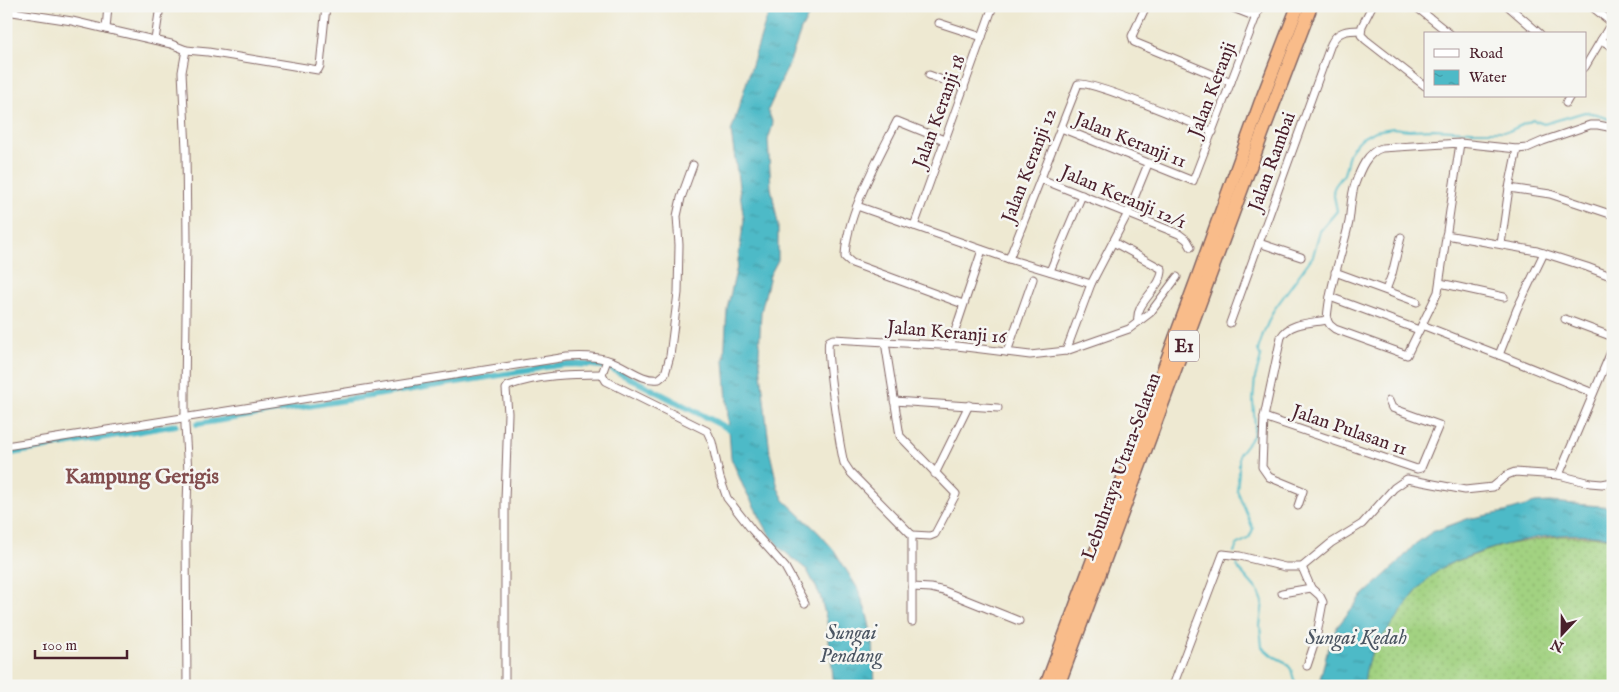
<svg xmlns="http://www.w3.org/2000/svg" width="1619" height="692" viewBox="0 0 1619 692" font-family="'IM FELL English',serif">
<defs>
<pattern id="grass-dots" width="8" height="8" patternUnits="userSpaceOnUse" patternTransform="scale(1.25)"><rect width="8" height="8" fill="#a2d281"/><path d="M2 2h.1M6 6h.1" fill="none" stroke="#8db470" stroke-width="1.8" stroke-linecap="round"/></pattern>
<pattern id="water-ripples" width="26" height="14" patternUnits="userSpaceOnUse" patternTransform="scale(1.25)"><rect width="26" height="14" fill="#4dbac7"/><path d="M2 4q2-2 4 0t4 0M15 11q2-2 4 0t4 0" fill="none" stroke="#4297a2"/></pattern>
</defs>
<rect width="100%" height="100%" fill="#f6f6f2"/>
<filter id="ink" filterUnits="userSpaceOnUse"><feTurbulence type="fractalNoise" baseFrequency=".02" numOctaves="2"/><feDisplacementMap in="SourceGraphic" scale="10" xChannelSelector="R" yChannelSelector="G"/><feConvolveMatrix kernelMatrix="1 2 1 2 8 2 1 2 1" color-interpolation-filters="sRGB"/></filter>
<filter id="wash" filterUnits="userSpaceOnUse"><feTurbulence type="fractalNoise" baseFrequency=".0096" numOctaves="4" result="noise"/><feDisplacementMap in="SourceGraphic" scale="20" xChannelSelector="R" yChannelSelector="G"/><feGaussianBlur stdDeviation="1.12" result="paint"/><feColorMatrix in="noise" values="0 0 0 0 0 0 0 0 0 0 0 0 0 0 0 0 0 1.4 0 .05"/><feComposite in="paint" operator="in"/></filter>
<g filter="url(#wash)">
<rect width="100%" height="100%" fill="#eee9d2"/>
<path fill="url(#grass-dots)" stroke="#767856" d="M1559,536H1591L1613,538V686H1364L1366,666L1377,642L1427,578L1440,569L1454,562L1503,545Z"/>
<g fill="url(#water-ripples)" stroke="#4c6c79">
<path d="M773,6H814L801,30L789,64L768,110L773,124L768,140L771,187L778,224V260L770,275L761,312L759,354L770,453L778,488L784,500L818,532L834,550L858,589L867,614L873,641L875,686H834L827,622L820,595L807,570L780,548L768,532L743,486L731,458L724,360L727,309L737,267L744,220L731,132L766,20Z"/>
<path d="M1549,502L1613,507V538C1566,528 1514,540 1470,556C1460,560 1448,563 1439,570C1420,583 1407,604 1394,622C1376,645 1366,655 1364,686H1318L1330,642L1337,627L1361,597L1397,564L1415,544L1432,532L1467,519L1505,512L1535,503Z"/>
</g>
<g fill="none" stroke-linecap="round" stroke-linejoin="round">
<g stroke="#4dbac7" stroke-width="2">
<path d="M1234,552L1237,545L1249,538L1253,529L1237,490L1239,472V454L1253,436L1255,425L1253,401L1255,378L1261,357L1258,350L1263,334L1273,311L1313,256L1320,231L1337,211L1333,191L1335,186L1344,174L1349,154L1353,147L1362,138L1375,131L1393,128L1409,130L1434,129L1472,131H1509L1533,120L1544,124L1585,112L1597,114L1613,121"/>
<path d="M1234,557L1238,568L1259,592L1263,602L1260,626L1262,647L1271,655L1285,662L1291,669L1294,680L1299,686"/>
</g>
<g stroke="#4dbac7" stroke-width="6">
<path d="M197,424L531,370C557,363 583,363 608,367L737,433"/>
<path d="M6,454L176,425"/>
</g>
</g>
</g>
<g filter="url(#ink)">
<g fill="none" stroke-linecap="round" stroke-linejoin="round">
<defs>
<g id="street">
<path d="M1146,6L1132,36L1134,42L1231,82"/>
<path d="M1228,6L1256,17"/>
<path d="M1372,6L1362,26L1361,35L1366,40L1425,86"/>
<path d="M1415,6L1450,34"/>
<path d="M1508,6L1540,34"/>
<path d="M1591,6L1611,22"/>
<path d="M6,11L72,21L106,29L171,44L186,50L182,72L186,149L187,240L185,396V426L188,471L186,543L187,686"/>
<path d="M939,23L982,37"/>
<path d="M106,29L108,6"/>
<path d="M155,40L160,6"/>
<path d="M1601,40L1613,47"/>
<path d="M186,50L208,52L318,70L320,66L326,6"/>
<path d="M1585,67L1613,20"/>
<path d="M929,75L964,88"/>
<path d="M1566,103L1570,96"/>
<path d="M1061,128L1193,181L1260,6"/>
<path d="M944,140L897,121C878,159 846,215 845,257L852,263L963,304"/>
<path d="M1460,143L1438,292L1407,355L1335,329L1330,325L1327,320C1329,286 1342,255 1349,222C1351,209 1351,195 1355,184C1360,170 1367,152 1382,148L1460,143L1517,149L1527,148L1543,141L1590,125H1598L1613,128"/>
<path d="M1041,179L1179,234L1187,240L1191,247"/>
<path d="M1509,188L1550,194L1613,215"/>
<path d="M857,206L1009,259L1091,284"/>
<path d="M914,226L993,6"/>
<path d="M1446,235L1537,251L1587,267L1613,277"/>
<path d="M1113,242L1162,269C1163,288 1134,302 1138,322"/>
<path d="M1259,243L1301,257"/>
<path d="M1501,244L1509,188L1517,149"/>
<path d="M1009,259L1078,84C1090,80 1194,124 1213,132"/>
<path d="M1050,271L1082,195"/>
<path d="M1335,272L1417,302"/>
<path d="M1440,283L1504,297"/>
<path d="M1386,290L1392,274L1401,237"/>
<path d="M1330,297L1419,330"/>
<path d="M1565,319L1613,337"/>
<path d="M1230,323L1331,44C1337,31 1347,30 1361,30"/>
<path d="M1422,325L1499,355L1517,309L1544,253"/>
<path d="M885,342L900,436L956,494L935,534L930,536L912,535"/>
<path d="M950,346L982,250"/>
<path d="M1066,351L1091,284L1128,213L1148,164"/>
<path d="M1007,352L1033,279"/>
<path d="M1499,355L1593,393"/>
<path d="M607,360L602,374L606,381L707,431L712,442L720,478L727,498L752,530L785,567L805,603"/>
<path d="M894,401L998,408"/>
<path d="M1264,417L1417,469L1421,468L1439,425L1392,408L1389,401"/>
<path d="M6,446L567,357C582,356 597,356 611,361C626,366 643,382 659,379L665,374L670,356L678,293L679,245L677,216L681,198L693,165"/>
<path d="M935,474L969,405"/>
<path d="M1559,475L1613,347"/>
<path d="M1298,506L1303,491L1269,477L1262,467L1264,417L1281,337C1290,322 1312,323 1327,320"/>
<path d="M912,535L850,472L844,463C840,448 825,350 829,341L833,339L957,346L1030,355L1066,351L1129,329L1150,313L1177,277"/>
<path d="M912,535V622"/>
<path d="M1302,567L1311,588L1320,596L1323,602L1316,639L1307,666"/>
<path d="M912,587L931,588L944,591L1019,621"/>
<path d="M1282,593L1311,588"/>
<path d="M505,686V501L508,413L506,389L508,386C539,375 570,374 602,374"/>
<path d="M1173,686L1223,554L1240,556L1285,567H1302L1331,543L1362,524L1394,488L1407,479L1465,490L1493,487L1507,475L1515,472L1559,475L1590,483L1602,484L1613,482"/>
</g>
<g id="highway">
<path d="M1046,686L1197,279L1260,104L1298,6"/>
<path d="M1058,686L1264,129L1311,6"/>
</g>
</defs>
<use href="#street" stroke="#836665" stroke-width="9"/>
<use href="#highway" stroke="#836665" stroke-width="15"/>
<use href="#street" stroke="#fff" stroke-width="7"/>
<use href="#highway" stroke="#f9bc8a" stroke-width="12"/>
</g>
</g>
<g text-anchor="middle" stroke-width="5" stroke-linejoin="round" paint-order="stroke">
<rect fill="#f6f6f2" stroke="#7e6067" stroke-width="1" x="1169" y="330.5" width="30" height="31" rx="4"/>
<g font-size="18" font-weight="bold" fill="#4a1f2b">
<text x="1184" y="352">E1</text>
</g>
<g font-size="19" fill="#4a1f2b" stroke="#f6f6f2">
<text transform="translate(1211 89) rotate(-69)" y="7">Jalan Keranji</text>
<text transform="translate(938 111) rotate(-70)" y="7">Jalan Keranji 18</text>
<text transform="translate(1131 139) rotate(22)" y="7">Jalan Keranji 11</text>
<text transform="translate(1271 161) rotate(-70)" y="7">Jalan Rambai</text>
<text transform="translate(1028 165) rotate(-69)" y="7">Jalan Keranji 12</text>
<text transform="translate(1124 196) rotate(23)" y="7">Jalan Keranji 12/1</text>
<text transform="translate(947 331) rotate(5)" y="7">Jalan Keranji 16</text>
<text transform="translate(1350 429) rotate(19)" y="7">Jalan Pulasan 11</text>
<text transform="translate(1120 466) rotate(-70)" y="7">Lebuhraya Utara–Selatan</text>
</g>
<g font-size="20" font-style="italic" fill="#4b5562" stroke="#f6f6f2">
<text x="851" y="639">Sungai<tspan x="851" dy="23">Pendang</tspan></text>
<text x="1356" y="644">Sungai Kedah</text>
</g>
<g font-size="21" font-weight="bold" fill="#834e4e" stroke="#f6f6f2">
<text x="142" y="483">Kampung Gerigis</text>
</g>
</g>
<rect width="1619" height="692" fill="none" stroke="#f6f6f2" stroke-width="25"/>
<rect x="1424" y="32" width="162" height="65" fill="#f6f6f2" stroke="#b1a0a2"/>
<rect x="1434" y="49" width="25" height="8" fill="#ffffff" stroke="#b1a0a2"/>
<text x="1469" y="58" font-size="15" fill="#4a1f2b">Road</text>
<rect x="1434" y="70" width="25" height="15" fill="url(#water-ripples)" stroke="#b1a0a2"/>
<text x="1469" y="82" font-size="15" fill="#4a1f2b">Water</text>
<g transform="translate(1562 634) rotate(202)" stroke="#f6f6f2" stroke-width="4" paint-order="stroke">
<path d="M0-4L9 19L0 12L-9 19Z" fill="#4a1f2b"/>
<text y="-8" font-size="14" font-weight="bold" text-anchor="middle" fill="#4a1f2b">N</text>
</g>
<path d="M35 650v8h92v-8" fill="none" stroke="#4a1f2b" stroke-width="2.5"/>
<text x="42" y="650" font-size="15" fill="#4a1f2b" stroke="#f6f6f2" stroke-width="4" paint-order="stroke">100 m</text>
</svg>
